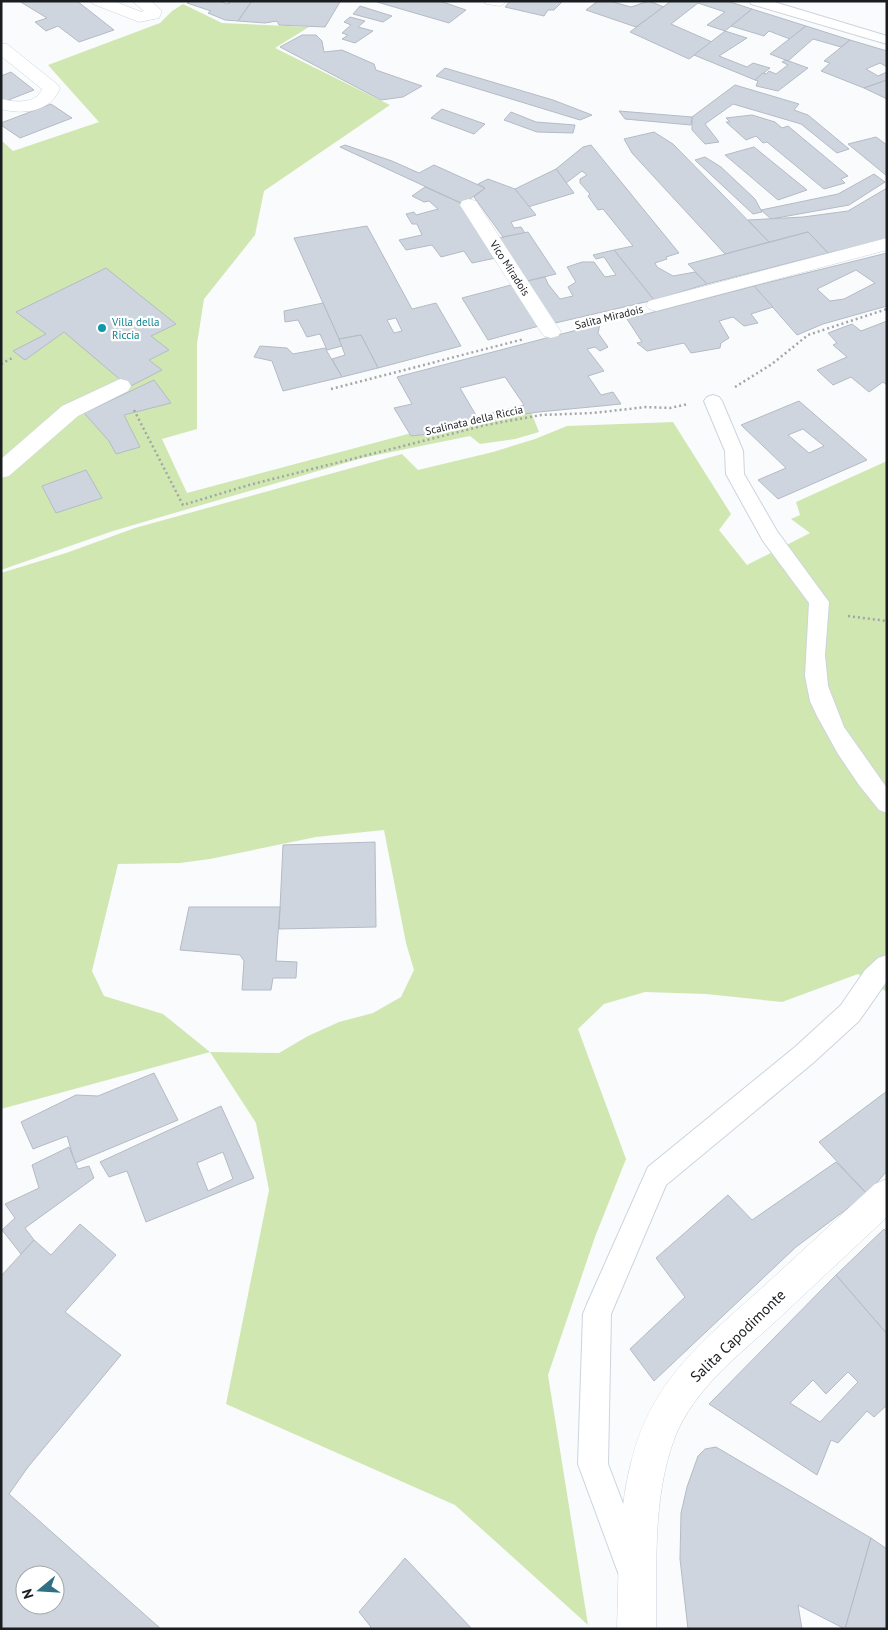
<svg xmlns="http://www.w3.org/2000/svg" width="888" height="1630" viewBox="0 0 888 1630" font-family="'PT Sans',sans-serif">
<rect width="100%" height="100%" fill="#fafbfd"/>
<g fill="#d0e7b2" fill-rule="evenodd">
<path d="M183,4L222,23L309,27L275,48L390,105L264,191L255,235L204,299L197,344V429L162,439L187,493L449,423L505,414V409L529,407L539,432L515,439L480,444L470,436L362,458L113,531L1,570V140L13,151L99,122L48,65L160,23L172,11Z"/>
<path d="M673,422L731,514L719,530L747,565L810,533L791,519L800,515L796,502L887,461V992L858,974L782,1002L706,994L645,992L604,1004L578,1029L626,1159L595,1237L548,1375L588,1625L455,1505L226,1404L269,1190L256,1123L210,1052L1,1109V573L66,553L135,528L402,454L418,470L493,452L535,439L567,426ZM384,830L406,943L414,970L401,997L373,1013L339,1022L308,1036L279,1053L210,1052L163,1014L104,996L92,971L118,864L180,863L210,859L316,837Z"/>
</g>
<g fill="#ced5df" stroke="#b4bbc5" fill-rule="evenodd">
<path d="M19,1H77L114,30L79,42L58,26L46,31L35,22L47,18Z"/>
<path d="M191,1H220L227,4L230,3L227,1H252L238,21L225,20L208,13L211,11L187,3Z"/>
<path d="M252,1H339L340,2L325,27L279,25L277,21L265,23L238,21Z"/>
<path d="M440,1L466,10L449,23L377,2Z"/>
<path d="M510,1H558L562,2L554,10H548L544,16L505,7Z"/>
<path d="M598,1H610L631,7L649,1L664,7L636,27L586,10Z"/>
<path d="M671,1H727L752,9L725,31L707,25L725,12L698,3L671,24L712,42L689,59L630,32Z"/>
<path d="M360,6L392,16L383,22L353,14Z"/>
<path d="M752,9L806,26L790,39L769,31L764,36L731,26Z"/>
<path d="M350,17L365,21L358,27L373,31L355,43L342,39L348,35L342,33L351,25L344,22Z"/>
<path d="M806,26L850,40L841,47L813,39L788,61L770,54Z"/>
<path d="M725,31L747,38L719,56L747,67L753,63L770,68L755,80L694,55Z"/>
<path d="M302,35H316L322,41L324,52L342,50L374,64L376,70L422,86L403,97L381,100L280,47Z"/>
<path d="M850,40L887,51V67L880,63L866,69L878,76L887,72V80L864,88L821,71L830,63L824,61Z"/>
<path d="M786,60L808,68L778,91L756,86L758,81L755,80L763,73L766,74L769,71L776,74L788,65L782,62Z"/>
<path d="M445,68L553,100L592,115L580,120L436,76Z"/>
<path d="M11,72L34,90L6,101L1,99V76Z"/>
<path d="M887,80V99L864,88Z"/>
<path d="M735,85L799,104L794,110L808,115L849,149L837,153L801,124L733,104L705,124L719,142L705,144L692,130V117Z"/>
<path d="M51,104L72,118L20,138L1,125V123Z"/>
<path d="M442,109L485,124L474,134L431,118Z"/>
<path d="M619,111L692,117L691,125L625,119Z"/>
<path d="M511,112L536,122L575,125L573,133L537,132L504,120Z"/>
<path d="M752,115L775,122L782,128L788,126L848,176L841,179L845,183L824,189L767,142L763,143L756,136L746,140L726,122H730L726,118Z"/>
<path d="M654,132L673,144L769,242L725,254L632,153L624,139Z"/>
<path d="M876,137L887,145V176L848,144Z"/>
<path d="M345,145L392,161L419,173L434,165L485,188L463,204L340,147Z"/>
<path d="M591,145L679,253L666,257L667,259L655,263L657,267L673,276L695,272L707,284L654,300L614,250L633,246L603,209L598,210L588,196L590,194L580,183V179L587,175L582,171L566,183L556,169L583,147Z"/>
<path d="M754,147L807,190L778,200L725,155Z"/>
<path d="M705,157L721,167L755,199L762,212L753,214L695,160Z"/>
<path d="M556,169L574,193L528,207L515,189Z"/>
<path d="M874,174L885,182L849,205L771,219L761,210L838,194Z"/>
<path d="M488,179L515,189L536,215L511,222L514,228L521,227L525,233L503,237L474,197L485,188L478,184Z"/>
<path d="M425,187L463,204L496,258L472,263L464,251L441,257L432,245L406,250L399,240L422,235L417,224H412L406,214L414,212L416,215L438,209L429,201L424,202L412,196Z"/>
<path d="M887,188V238L875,242L828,253L808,232L769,242L748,220L803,217L848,211Z"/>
<path d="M367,226L412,309L436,303L461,346L378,368L361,335L339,339L294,238ZM396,318L402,331L394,333L387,320Z"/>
<path d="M528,232L556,274L523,282L494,239Z"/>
<path d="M808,232L828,253L707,284L688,264Z"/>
<path d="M614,250L654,300L551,324L523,282L545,277L548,284L560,299L573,296L568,287L576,282L567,267L582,262H594L605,277L616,275L604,257L596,259L593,255Z"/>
<path d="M887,253V306L823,324L797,335L754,286ZM856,270L875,283L844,299L830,301L817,289Z"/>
<path d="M106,268L176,324L151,336L169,350L149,360L162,370L129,387L64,332L25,360L13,351L46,334L16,312Z"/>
<path d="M511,285L539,326L488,340L462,298Z"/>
<path d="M754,286L773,307L751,314L758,323L744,326L733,317L719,321L729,338L721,343L720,348L691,353L684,343L647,351L637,343L642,342L627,319Z"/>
<path d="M323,303L339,339L342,346L327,350L320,334L307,337L298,320L285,322L284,311Z"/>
<path d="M887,321V385L883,382L869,392L851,377L833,385L817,370L847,357L833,345L837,343L828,333L852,324L861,331Z"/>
<path d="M600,324L598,333L608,347L600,351L595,347L587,349L604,371L588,376L601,395L613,392L621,404L539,412L426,427L428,434L411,436L394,408L412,404L397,377ZM505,377L524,405L477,417L460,388Z"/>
<path d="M361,335L378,368L342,377L332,359L345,355L339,339Z"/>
<path d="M260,346L287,348L293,354L325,348L342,377L283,391L272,361L254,357Z"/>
<path d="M154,380L171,403L124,415L140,447L116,454L109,441L84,413Z"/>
<path d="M799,401L867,460L778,499L758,480L786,468L741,425ZM803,429L824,446L809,453L788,435Z"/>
<path d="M86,470L102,498L56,513L42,486Z"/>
<path d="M375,842L376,927L279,929L283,845Z"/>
<path d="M189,907H280L276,961L297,962L296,978H273L271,990H242L244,961L240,955L180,950Z"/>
<path d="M154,1073L178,1120L75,1163L67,1136L33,1149L21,1122L76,1095L98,1096Z"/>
<path d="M887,1091V1171L867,1194L819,1142Z"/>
<path d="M221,1106L254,1178L146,1222L127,1171L109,1177L100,1162ZM223,1152L233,1179L208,1191L197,1163Z"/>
<path d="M69,1147L78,1169L89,1166L94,1178L25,1228L34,1240L21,1254L2,1230L15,1218L5,1204L39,1188L32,1165Z"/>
<path d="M836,1162L867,1194L796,1247L654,1381L630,1349L685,1297L656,1258L728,1195L752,1220Z"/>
<path d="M80,1224L116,1255L65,1312L121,1355L28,1467L9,1494L161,1629H1V1276L34,1240L51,1255ZM25,1575H55V1605H25Z"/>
<path d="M884,1229L887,1232V1334L836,1275Z"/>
<path d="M836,1275L887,1334V1405L874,1417L867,1411L838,1443L831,1440L817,1475L709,1404ZM848,1372L858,1382L820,1422L790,1403L813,1380L826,1394Z"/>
<path d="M716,1447L871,1538L845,1629L798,1605L802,1629H688L680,1559L681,1513L687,1487L698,1456L705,1449Z"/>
<path d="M871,1538L887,1549V1629H845Z"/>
<path d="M405,1558L472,1629H369L371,1627L359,1612Z"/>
</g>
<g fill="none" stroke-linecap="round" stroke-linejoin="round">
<defs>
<g id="service">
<path d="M750,1H771L887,36V44L751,4Z"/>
<path d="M713,395L719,397L722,401L743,451L744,474L777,531L829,602L825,655L828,686L844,727L887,788V813L879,810L859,785L838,754L817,716L810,701L805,676L809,603L763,541L726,474L725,451L704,401L707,397Z"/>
<path d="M887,955V981L859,1021L813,1063L666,1185L611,1314L608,1464L647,1567L642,1578L631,1583L620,1578L578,1464L583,1314L587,1304L648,1167L795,1047L841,1005L865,970L878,958Z"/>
</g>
<path id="pedestrian" d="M469,199L476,201L561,332L558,336L551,338L544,336L541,332L460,205L462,201Z"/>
<g id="minor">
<path d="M91,1H114L141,12L144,11L132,1H151L162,11L159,18L139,22L93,4Z"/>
<path d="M484,1H508L500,6L486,4Z"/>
<path d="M1,43L7,44L57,84L60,88C51,112 23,115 1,109V99C14,102 36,105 42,89L1,56Z"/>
<path d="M887,238V250L656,311L649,309L646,305L649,301Z"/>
<path d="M120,379L128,381L131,386L128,391L78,416L9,476L1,478V459L62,406Z"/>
<path d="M887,1179V1217C850,1252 813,1286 776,1321C739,1355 694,1389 675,1437C652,1497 657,1566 656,1629H617C619,1574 617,1517 631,1463C651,1380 703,1341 764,1286C801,1252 838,1218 875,1184Z"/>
</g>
</defs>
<use href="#service" stroke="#ccd4dd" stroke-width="2"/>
<use href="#pedestrian" stroke="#ccd4dd" stroke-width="1"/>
<use href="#minor" stroke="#ccd4dd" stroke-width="1"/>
<g stroke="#a3a5a8" stroke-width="2.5" stroke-dasharray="2 3" stroke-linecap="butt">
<path d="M578,325L630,311"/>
<path d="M1,364L14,357"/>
<path d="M735,387L772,364L808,335L887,309"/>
<path d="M331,389L524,339"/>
<path d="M134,410L183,505L249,485L486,425L541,415L593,413L646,407L670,408L688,404"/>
<path d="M848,616L887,621"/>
</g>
<use href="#service" fill="#fff" fill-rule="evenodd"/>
<use href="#pedestrian" fill="#fff" fill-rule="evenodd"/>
<use href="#minor" fill="#fff" fill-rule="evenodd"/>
</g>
<circle fill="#0f9aa8" stroke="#fff" stroke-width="2" cx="102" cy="328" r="5"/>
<g text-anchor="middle" stroke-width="4.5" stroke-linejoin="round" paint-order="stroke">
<g font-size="11" fill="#1a1d20" stroke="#fff">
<text transform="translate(510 268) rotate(57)" y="4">Vico Miradois</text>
<text transform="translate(609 317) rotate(-14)" y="4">Salita Miradois</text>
<text transform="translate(474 420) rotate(-13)" y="4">Scalinata della Riccia</text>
</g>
<g font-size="11" fill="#0d838f" stroke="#fff" text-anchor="start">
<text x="112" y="326">Villa della<tspan x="112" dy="13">Riccia</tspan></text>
</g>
<g font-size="15" fill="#1a1d20" stroke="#fff">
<text transform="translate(738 1336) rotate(-44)" y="5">Salita Capodimonte</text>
</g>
</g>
<rect width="888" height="1630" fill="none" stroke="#1a1d20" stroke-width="5"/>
<g transform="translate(40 1590) rotate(252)"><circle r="24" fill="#ffffff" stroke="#a3a5a6"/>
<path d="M0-4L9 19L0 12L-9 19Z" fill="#307084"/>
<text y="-8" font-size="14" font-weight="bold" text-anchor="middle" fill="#1a1d20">N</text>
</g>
</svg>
